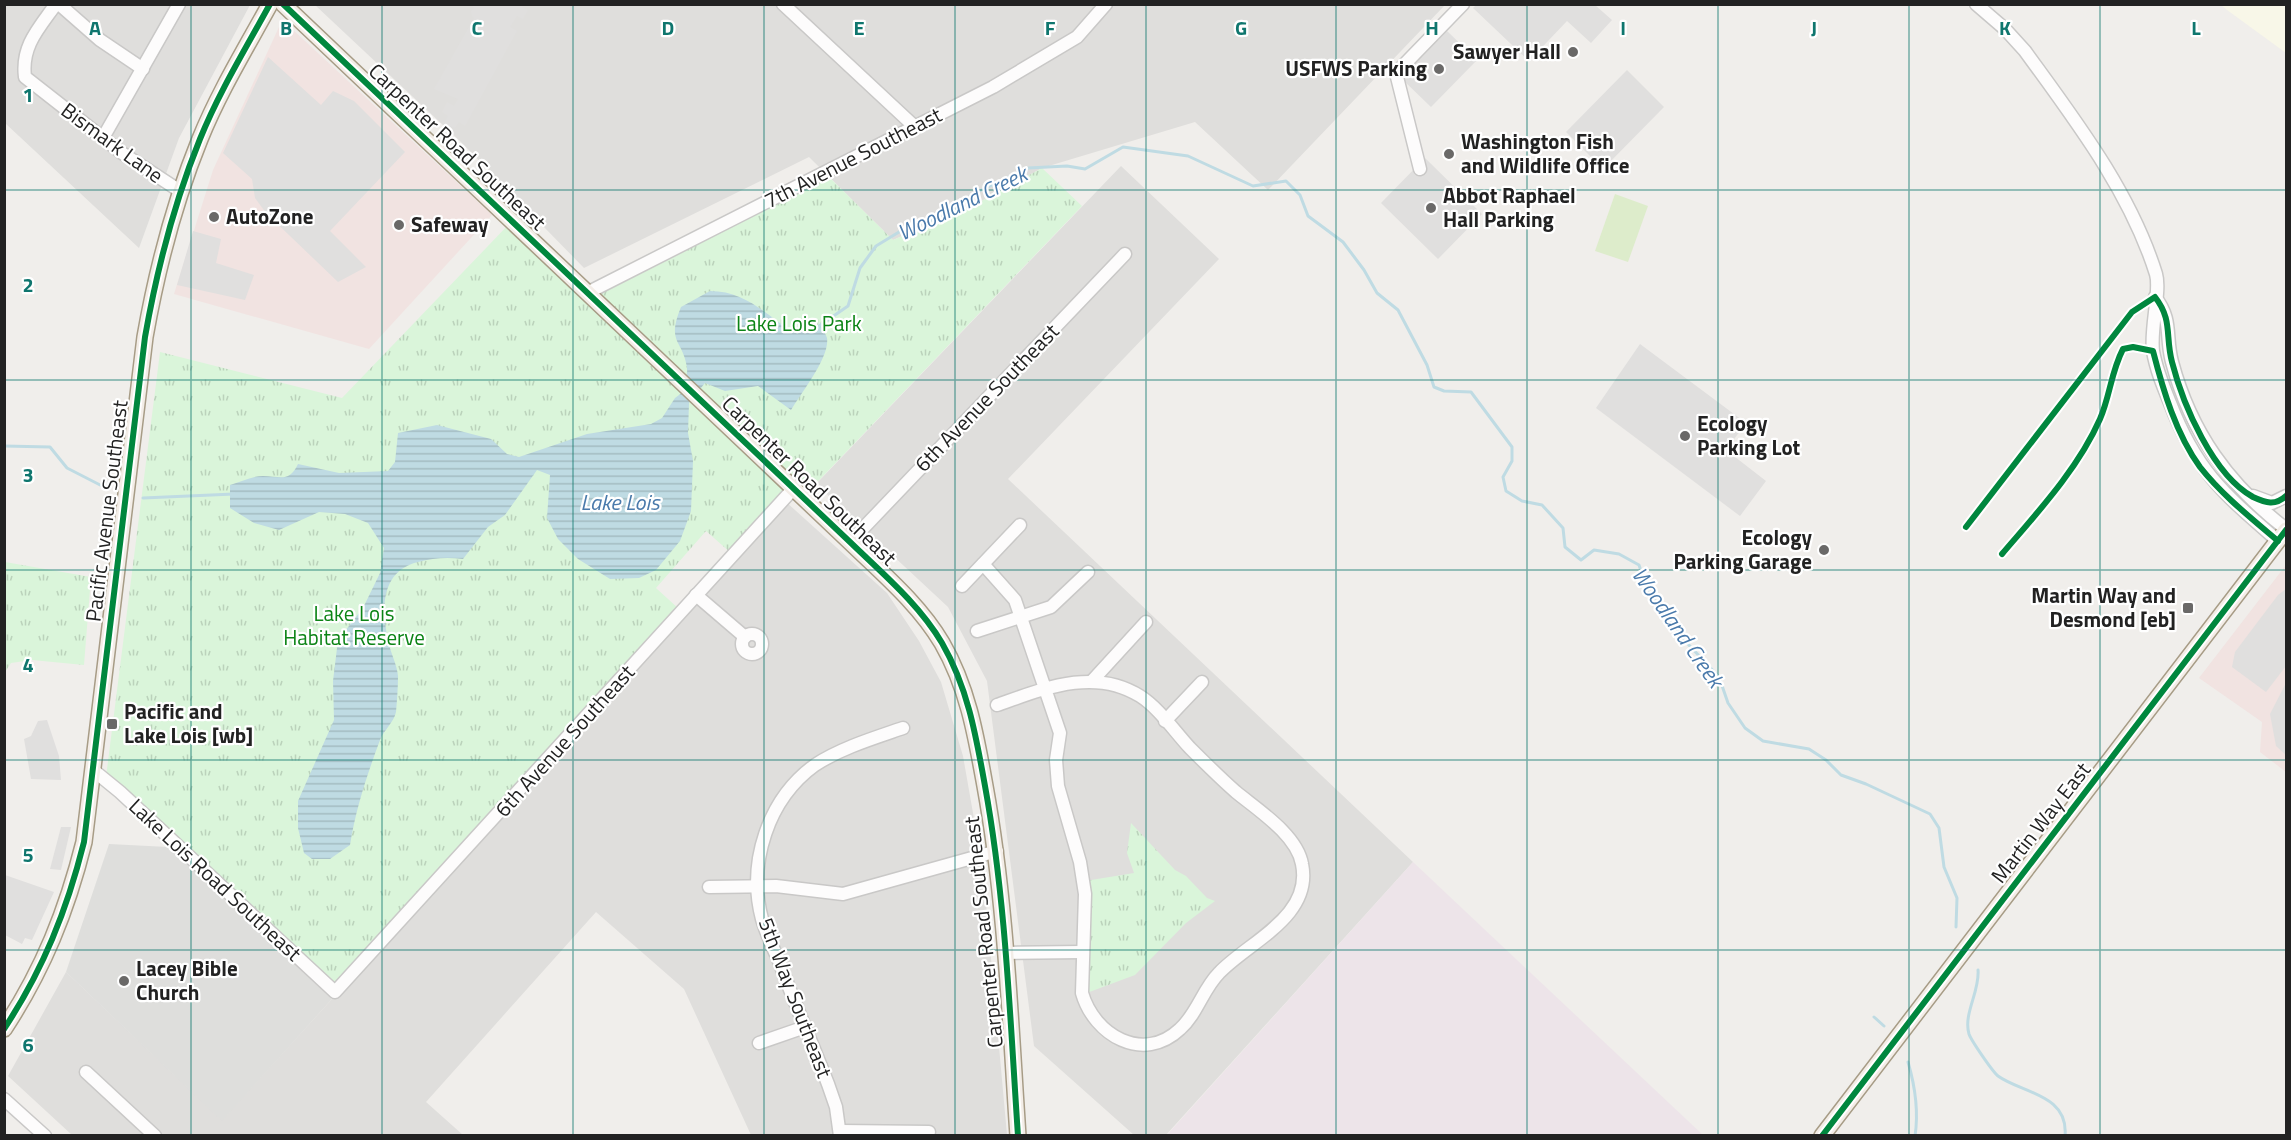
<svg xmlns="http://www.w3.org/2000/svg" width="2291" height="1140" viewBox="0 0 2291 1140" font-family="'Titillium Web',sans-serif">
<defs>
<pattern id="park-tufts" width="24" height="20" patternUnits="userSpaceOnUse" patternTransform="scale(1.5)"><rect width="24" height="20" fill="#daf5da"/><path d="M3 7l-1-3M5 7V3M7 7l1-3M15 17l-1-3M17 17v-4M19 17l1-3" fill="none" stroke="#bbd2bb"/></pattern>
<pattern id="water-rules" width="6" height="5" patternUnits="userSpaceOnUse" patternTransform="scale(1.5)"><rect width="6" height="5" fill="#bfdbe3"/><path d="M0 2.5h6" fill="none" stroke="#a4bcc2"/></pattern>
</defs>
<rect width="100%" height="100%" fill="#f0eeeb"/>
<g fill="#dfdedc">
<path d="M4,5H250L179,138L139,248L5,123Z"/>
<path d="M315,5H1445L1268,190L1195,122L1042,168L976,204L893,240L809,157L584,268L461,142Z"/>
<path d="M1121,166L1219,259L1008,479L1413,862L1166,1135H1134L1034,1046L987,681L948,607L816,484Z"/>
<path d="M785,501L887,593L919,641L941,682L963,756L983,870L1007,1135H751L684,989L596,912L426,1102L463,1135H72L8,1076L66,972L222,1120Z"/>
</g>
<g fill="#f1e3e1">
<path d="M279,27H290L492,215L369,349L174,294L213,170Z"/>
<path d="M2286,565V772L2260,752L2262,722L2199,678Z"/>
</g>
<path fill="#ede4e9" d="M1413,862L1703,1135L1166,1136Z"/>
<path fill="#f8f7e8" d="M2221,5H2286V53L2227,10Z"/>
<path fill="#dededc" d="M109,844L168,847L332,999L222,1121L66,972Z"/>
<g fill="url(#park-tufts)">
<path d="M1042,168L1082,206L803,497L789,489L731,553L706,531L656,588L679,609L333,985L106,777L160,352L342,398L512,221L586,293L825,173L893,240L976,204Z"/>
<path d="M5,562L91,577L84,665L32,660L11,663L5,672Z"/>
<path d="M1131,823L1175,870L1186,876L1207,898L1215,901L1186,923L1135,975L1084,994L1085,881L1134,873L1127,853Z"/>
</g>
<path fill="#ddeccb" d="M1615,194L1648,206L1628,262L1595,251Z"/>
<g fill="#e0dfde">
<path d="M471,5H523L522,7L528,10L523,19L517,16L510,27L517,31L465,126L459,122L455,128L444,124L448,116L442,112L447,102L454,106L458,99L434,89L474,18L472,16L471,11L474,8Z"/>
<path d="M1476,5H1595L1612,20L1591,43L1567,21L1529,61L1473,8Z"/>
<path d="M1447,31L1477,60L1431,107L1401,78Z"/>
<path d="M268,57L321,105L333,91L354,101L405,152L330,231L366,267L338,282L266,213L255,198L252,179L223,153Z"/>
<path d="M1627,70L1664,107L1603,169L1566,132Z"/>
<path d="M1425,158L1482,214L1438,259L1381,203Z"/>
<path d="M193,231L221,239L216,263L254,275L245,300L177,285Z"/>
<path d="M1640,344L1746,423L1726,450L1766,481L1740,516L1596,408Z"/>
<path d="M2286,589V666L2266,692L2232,667L2235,652L2278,595Z"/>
<path d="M2286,683V755L2276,746L2270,714Z"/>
<path d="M47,720L59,756L61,780L31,779L24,739L31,736L38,721Z"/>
<path d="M61,827H71L61,870L50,869Z"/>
<path d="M5,875L54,892L32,940L25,938L22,944L5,935Z"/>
</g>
<path fill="url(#water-rules)" d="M710,291C744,291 763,312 790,330L820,325C822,328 826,334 827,338C830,357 801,393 791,410L758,386L725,391L705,383L689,403L688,433L693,461L691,511L680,541L656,570L639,578L610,579L578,559L558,539L547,518L550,475L537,470L505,515L488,527L463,559C447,557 433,558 418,562C381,571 381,608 388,640C390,652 397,664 398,676C398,687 397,701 396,712C394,722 384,730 380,740C367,775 356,808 350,845L330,859H312L304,853L298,828V801L334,720L333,681L338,640L363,608L380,573L384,548L368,523L345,514L319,512L279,530L254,523L230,508V485C240,482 252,476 263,476C280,476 289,483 298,464L339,473L388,471L395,462L398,433L437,425L491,439L507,454L519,457L587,434L651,424L662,418L675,398L683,392C684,385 688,375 687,368C683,339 666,344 681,307Z"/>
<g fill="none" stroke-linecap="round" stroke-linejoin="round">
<g stroke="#bfdbe3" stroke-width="3">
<path d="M819,326L848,306L860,268L876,246L899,232L943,216L975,193L1028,168L1067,166L1085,169L1123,147L1188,156L1253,186L1286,181L1300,195L1308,216L1343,242L1364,270L1377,293L1398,310L1427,365L1434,387L1444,391L1471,392L1512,447V461L1503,477L1506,491L1522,501L1542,505L1563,528L1565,547L1581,560L1594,550L1619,554L1639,565L1648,592L1687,643L1719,677L1728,703L1745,728L1763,741L1809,749L1826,760L1841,775L1866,784L1930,814L1939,828L1944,867L1957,898L1956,927"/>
<path d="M4,446L50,447L67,468L106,488"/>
<path d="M143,498L234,494"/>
<path d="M1978,970C1980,991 1963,1014 1969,1034C1971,1040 1992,1071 1998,1076C2021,1093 2069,1094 2065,1136"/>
<path d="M1874,1017L1884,1026"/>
<path d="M1908,1062C1915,1086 1919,1110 1915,1136"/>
</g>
<defs>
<g id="minor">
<path d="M56,4C39,28 21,46 25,77L122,153L180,191"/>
<path d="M59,4L100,40L143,69"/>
<path d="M783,4L915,127"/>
<path d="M1976,4L2005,29L2025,51C2075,120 2130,191 2156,274C2161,291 2150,328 2153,351C2156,369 2163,386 2170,403C2196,471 2224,494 2278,541"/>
<path d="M104,136L179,4"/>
<path d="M1420,169L1396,73L1463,4"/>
<path d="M587,293L993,87L1077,37L1106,4"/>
<path d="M2155,297C2173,320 2165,336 2172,362C2191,433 2229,485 2286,529"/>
<path d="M2253,496L2272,503L2286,496"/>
<path d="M850,542L1125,254"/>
<path d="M983,564L1015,600L1060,733L1056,760L1058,786L1080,862L1085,894L1082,993C1094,1035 1143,1064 1180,1029C1197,1014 1203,989 1219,973C1248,942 1313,917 1302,864C1297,835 1258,810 1236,792C1220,778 1205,763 1190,748C1175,732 1159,708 1140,696C1094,667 1043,689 997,705"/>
<path d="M962,586L1020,525"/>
<path d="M696,595L745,637"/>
<path d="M977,631L1051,607L1088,572"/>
<circle cx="752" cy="644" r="10"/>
<path d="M1092,681L1146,622"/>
<path d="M1165,721L1202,682"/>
<path d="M93,770L120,792L335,992L794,488"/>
<path d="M709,887L776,886L843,894L997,851"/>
<path d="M1006,953L1082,952"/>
<path d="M759,1043L805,1027"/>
<path d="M86,1072L155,1136"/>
<path d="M4,1099L45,1136"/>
<path d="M841,1131L929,1132"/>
<path d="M840,1136L836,1107L828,1084C812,1043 794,1002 779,961C773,948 766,933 762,919C747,863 768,799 815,765C841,748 874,738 903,728"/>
</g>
<g id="major">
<path d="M283,4L850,542C882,573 919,604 942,643C968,688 976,736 985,786C1006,901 1010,1019 1018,1136"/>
<path d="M4,1029C43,970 67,910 84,842L145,337C157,269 174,203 200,139C219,92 246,48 270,4"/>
<path d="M1822,1136L2286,530"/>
</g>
</defs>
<use href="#minor" stroke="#c9c8c7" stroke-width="15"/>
<use href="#major" stroke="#a79c86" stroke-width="18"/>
<use href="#minor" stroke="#fdfcfc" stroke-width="12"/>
<use href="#major" stroke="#f3ede7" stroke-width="15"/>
<defs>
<g id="cycleway">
<path d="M283,4L850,542C882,573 919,604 942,643C968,688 976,736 985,786C1006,901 1010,1019 1018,1136"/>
<path d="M1966,527L2132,312L2155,297C2173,320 2165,336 2172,362C2183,405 2213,475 2253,497C2266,503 2275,506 2286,496"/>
<path d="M2002,554C2037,513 2078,469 2100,419C2110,396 2111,372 2123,349L2133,347L2153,351C2163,390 2176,434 2200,467C2222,495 2251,518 2278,541"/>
<path d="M4,1029C43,970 67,910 84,842L145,337C157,269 174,203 200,139C219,92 246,48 270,4"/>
<path d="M1822,1136L2286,530"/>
</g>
</defs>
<use href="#cycleway" stroke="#fff" stroke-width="10"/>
<use href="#cycleway" stroke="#00873e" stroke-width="6"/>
</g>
<path fill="none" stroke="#0f766e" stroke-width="1.5" stroke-opacity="0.55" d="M191,4V1136M382,4V1136M573,4V1136M764,4V1136M955,4V1136M1146,4V1136M1336,4V1136M1527,4V1136M1718,4V1136M1909,4V1136M2100,4V1136M4,190H2286M4,380H2286M4,570H2286M4,760H2286M4,950H2286"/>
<g fill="#6a6968" stroke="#fff" stroke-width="2">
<circle cx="1573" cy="52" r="6"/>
<circle cx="1439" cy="69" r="6"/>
<circle cx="1449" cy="154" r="6"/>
<circle cx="1431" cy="208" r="6"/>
<circle cx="214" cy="217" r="6"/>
<circle cx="399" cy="225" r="6"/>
<circle cx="1685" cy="436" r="6"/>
<circle cx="1824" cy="550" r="6"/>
<rect x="2182" y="602" width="12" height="12" rx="3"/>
<rect x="106" y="718" width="12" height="12" rx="3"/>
<circle cx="124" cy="981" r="6"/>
</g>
<g text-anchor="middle" stroke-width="4.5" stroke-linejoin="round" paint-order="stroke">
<g font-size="21" font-weight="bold" fill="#222" stroke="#fff" text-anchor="start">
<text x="1561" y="59" text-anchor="end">Sawyer Hall</text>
<text x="1427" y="76" text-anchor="end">USFWS Parking</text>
<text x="1461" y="149">Washington Fish<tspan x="1461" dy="24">and Wildlife Office</tspan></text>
<text x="1443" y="203">Abbot Raphael<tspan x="1443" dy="24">Hall Parking</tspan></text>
<text x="226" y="224">AutoZone</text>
<text x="411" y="232">Safeway</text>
<text x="1697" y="431">Ecology<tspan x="1697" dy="24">Parking Lot</tspan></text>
<text x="1812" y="545" text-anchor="end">Ecology<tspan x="1812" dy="24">Parking Garage</tspan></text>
<text x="2176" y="603" text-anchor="end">Martin Way and<tspan x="2176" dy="24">Desmond [eb]</tspan></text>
<text x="124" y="719">Pacific and<tspan x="124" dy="24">Lake Lois [wb]</tspan></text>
<text x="136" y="976">Lacey Bible<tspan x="136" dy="24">Church</tspan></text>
</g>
<g font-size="21" fill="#222" stroke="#fff">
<text transform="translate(112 143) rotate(36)" y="7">Bismark Lane</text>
<text transform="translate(457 147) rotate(43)" y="7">Carpenter Road Southeast</text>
<text transform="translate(853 158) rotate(-27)" y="7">7th Avenue Southeast</text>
<text transform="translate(987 398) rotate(-46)" y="7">6th Avenue Southeast</text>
<text transform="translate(809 481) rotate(44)" y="7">Carpenter Road Southeast</text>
<text transform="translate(107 511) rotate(-83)" y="7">Pacific Avenue Southeast</text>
<text transform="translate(565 741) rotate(-48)" y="7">6th Avenue Southeast</text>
<text transform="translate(2041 823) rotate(-52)" y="7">Martin Way East</text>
<text transform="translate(215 880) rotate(43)" y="7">Lake Lois Road Southeast</text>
<text transform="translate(984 932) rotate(-96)" y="7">Carpenter Road Southeast</text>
<text transform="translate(795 998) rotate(69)" y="7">5th Way Southeast</text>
</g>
<g font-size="21" fill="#0c8416" stroke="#fff">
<text x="799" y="331">Lake Lois Park</text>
<text x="354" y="621">Lake Lois<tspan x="354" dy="24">Habitat Reserve</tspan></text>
</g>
<g font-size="22" font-style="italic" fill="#4a7aab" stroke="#fff">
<text transform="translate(962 203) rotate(-26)" y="8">Woodland Creek</text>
<text x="620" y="510">Lake Lois</text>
<text transform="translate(1678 627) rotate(55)" y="8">Woodland Creek</text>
</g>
</g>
<g font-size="20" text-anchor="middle" font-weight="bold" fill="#0f766e" stroke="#fff" stroke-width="4.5" stroke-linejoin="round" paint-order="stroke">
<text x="95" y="35">A</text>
<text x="286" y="35">B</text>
<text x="477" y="35">C</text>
<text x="668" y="35">D</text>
<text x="859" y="35">E</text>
<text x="1050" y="35">F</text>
<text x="1241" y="35">G</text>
<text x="1432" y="35">H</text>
<text x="1623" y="35">I</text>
<text x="1814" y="35">J</text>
<text x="2005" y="35">K</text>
<text x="2196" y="35">L</text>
<text x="28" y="102">1</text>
<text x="28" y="292">2</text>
<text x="28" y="482">3</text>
<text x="28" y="672">4</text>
<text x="28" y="862">5</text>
<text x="28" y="1052">6</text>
</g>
<rect width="2291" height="1140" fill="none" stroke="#222222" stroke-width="12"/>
</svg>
